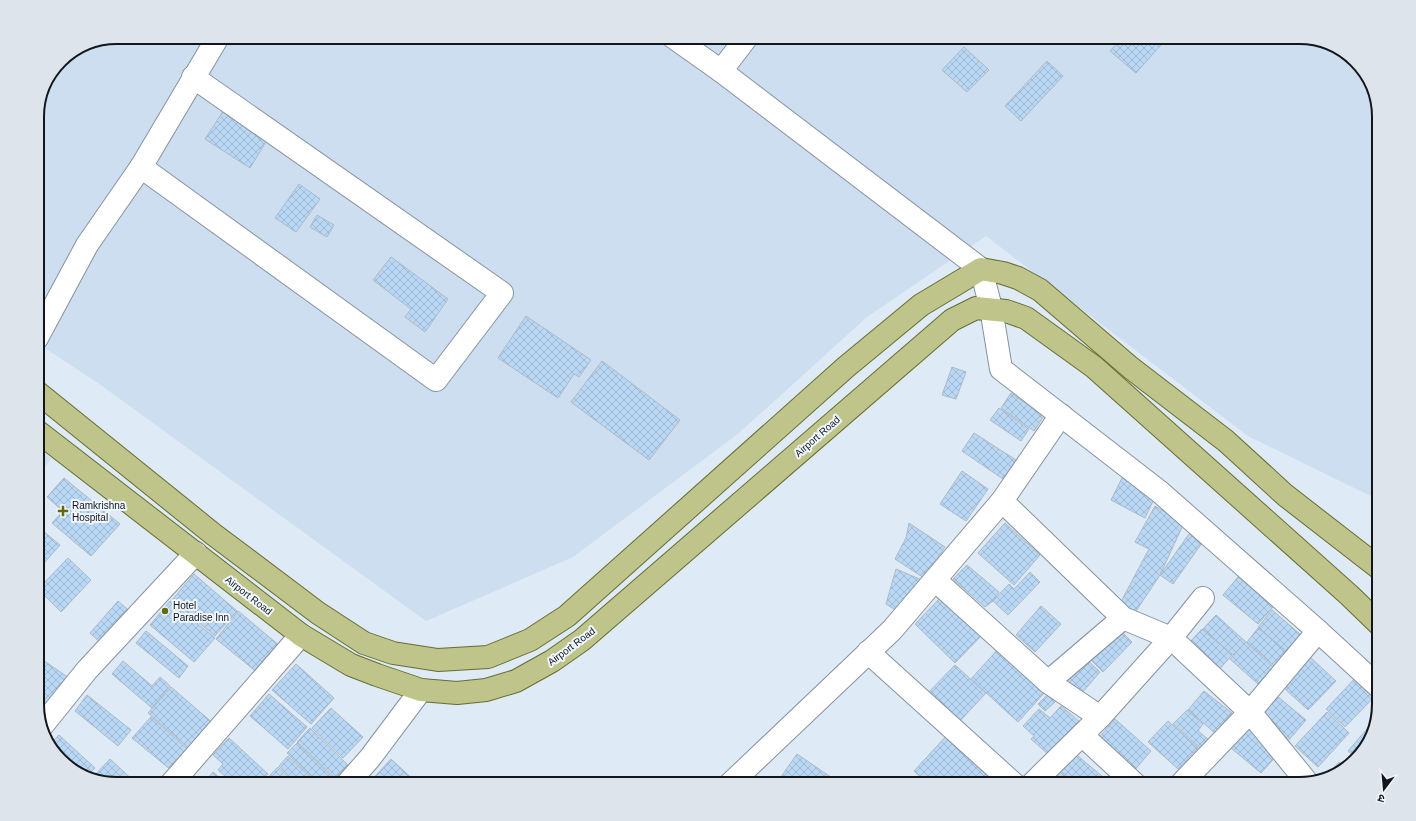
<svg xmlns="http://www.w3.org/2000/svg" width="1416" height="821" viewBox="0 0 1416 821" font-family="Helvetica,'Noto Sans Devanagari',sans-serif">
<defs>
<pattern id="building-cross-hatch" width="8" height="8" patternUnits="userSpaceOnUse"><rect width="8" height="8" fill="#b9d8f5"/><path d="M0 0l8 8M0 8l8-8" fill="none" stroke="#9eb9d1"/></pattern>
</defs>
<rect width="100%" height="100%" fill="#deeaf5"/>
<g fill="#ccdeef">
<path d="M117,37H1299L1339,48L1366,73L1379,112V500L1248,436L986,236L867,317L739,433L573,557L426,621L98,383L37,343V112L45,82L61,60L87,43Z"/>
<path d="M37,447L51,459L37,475Z"/>
</g>
<g fill="url(#building-cross-hatch)" stroke="#adb9c4">
<path d="M1123,37H1168L1136,73L1110,51Z"/>
<path d="M964,47L989,70L967,92L942,70Z"/>
<path d="M1047,61L1063,76L1021,121L1005,106Z"/>
<path d="M226,107L270,135L250,168L205,139Z"/>
<path d="M299,184L320,199L296,232L275,218Z"/>
<path d="M317,215L334,225L327,237L310,227Z"/>
<path d="M391,257L448,299L425,332L405,317L411,309L373,280Z"/>
<path d="M526,316L591,360L579,377L574,374L558,398L498,358Z"/>
<path d="M602,361L680,420L649,460L571,402Z"/>
<path d="M952,367L966,372L956,399L942,395Z"/>
<path d="M1011,393L1044,416L1034,431L1001,408Z"/>
<path d="M999,408L1029,429L1021,441L990,420Z"/>
<path d="M974,433L1016,460L1003,479L962,451Z"/>
<path d="M962,471L988,489L966,521L940,504Z"/>
<path d="M64,478L120,524L91,556L52,523L63,511L47,497Z"/>
<path d="M1122,478L1156,495L1145,518L1111,500Z"/>
<path d="M1155,506L1184,523L1160,575L1132,617L1117,609L1149,549L1135,542Z"/>
<path d="M909,523L945,547L924,578L895,559L906,538Z"/>
<path d="M1005,523L1040,555L1014,585L978,553Z"/>
<path d="M37,526L60,545L37,571Z"/>
<path d="M1189,534L1202,543L1173,584L1160,575Z"/>
<path d="M68,558L91,580L61,612L38,589Z"/>
<path d="M967,565L999,592L993,601L985,607L953,579Z"/>
<path d="M896,569L922,580L899,612L886,604Z"/>
<path d="M1030,572L1040,582L1008,615L993,601L1009,584L1014,589Z"/>
<path d="M194,574L237,611L215,636L172,600Z"/>
<path d="M1238,577L1273,607L1258,624L1223,595Z"/>
<path d="M941,597L981,636L955,663L915,624Z"/>
<path d="M118,601L133,614L104,646L90,633Z"/>
<path d="M170,601L215,638L194,662L150,625Z"/>
<path d="M1041,606L1061,624L1035,652L1016,635Z"/>
<path d="M1272,610L1301,635L1287,652L1258,627Z"/>
<path d="M238,611L280,646L258,673L216,639Z"/>
<path d="M1216,615L1246,642L1233,655L1203,629Z"/>
<path d="M1118,628L1132,642L1103,672L1088,657Z"/>
<path d="M1258,628L1288,653L1275,667L1247,642Z"/>
<path d="M1202,629L1232,655L1216,673L1186,646Z"/>
<path d="M146,631L188,666L179,678L136,643Z"/>
<path d="M1246,642L1273,667L1258,684L1230,659Z"/>
<path d="M999,648L1046,691L1018,722L971,679Z"/>
<path d="M37,656L72,680L45,717L38,712L37,709Z"/>
<path d="M1310,657L1336,681L1308,710L1283,687Z"/>
<path d="M1085,658L1100,672L1081,694L1065,679Z"/>
<path d="M123,661L152,686L160,677L170,686L152,708L112,674Z"/>
<path d="M296,664L334,698L311,724L272,690Z"/>
<path d="M955,665L986,693L959,722L928,693Z"/>
<path d="M1360,673L1379,692L1345,727L1326,709Z"/>
<path d="M171,687L214,724L191,750L148,713Z"/>
<path d="M1204,691L1232,713L1215,733L1188,710Z"/>
<path d="M269,694L307,727L288,749L250,716Z"/>
<path d="M1048,694L1056,701L1045,711L1038,704Z"/>
<path d="M87,695L131,730L118,746L75,711Z"/>
<path d="M1277,696L1306,720L1288,741L1259,717Z"/>
<path d="M1061,706L1080,722L1050,756L1031,739L1034,736L1023,726L1039,709L1050,718Z"/>
<path d="M331,708L363,737L343,758L312,728Z"/>
<path d="M1187,710L1203,724L1198,731L1209,740L1201,749L1173,724Z"/>
<path d="M1327,712L1349,733L1318,767L1295,746Z"/>
<path d="M151,717L189,750L171,770L132,738Z"/>
<path d="M1115,719L1151,751L1133,772L1097,740Z"/>
<path d="M1168,721L1198,748L1178,769L1148,742Z"/>
<path d="M1374,721L1368,744L1355,757L1348,751Z"/>
<path d="M1249,726L1280,752L1261,773L1231,748Z"/>
<path d="M310,728L348,765L335,778L297,742Z"/>
<path d="M949,733L993,773L984,784H928L914,771Z"/>
<path d="M59,735L95,768L87,776L77,773L49,745Z"/>
<path d="M229,738L268,774L259,784H234L218,770L223,764L213,755Z"/>
<path d="M297,743L333,778L328,784H319L287,753Z"/>
<path d="M1072,751L1109,782L1107,784H1076L1057,768Z"/>
<path d="M797,754L841,784H776Z"/>
<path d="M288,756L318,784H298L279,766Z"/>
<path d="M110,759L137,784H117L93,777Z"/>
<path d="M391,759L418,784H368Z"/>
<path d="M1339,762L1345,767L1339,773L1327,776Z"/>
<path d="M278,767L297,784H275L268,777Z"/>
<path d="M1057,769L1074,784H1044Z"/>
<path d="M213,772L227,784H203Z"/>
<path d="M1205,777L1213,784H1200Z"/>
</g>
<g fill="none" stroke-linecap="round" stroke-linejoin="round">
<defs>
<g id="minor">
<path d="M673,37L721,71L981,269L991,308L1001,369L1160,492L1318,631L1379,687"/>
<path d="M721,71L747,37"/>
<path d="M141,167L436,380L502,293L193,77"/>
<path d="M37,338L87,245L141,167L218,37"/>
<path d="M1002,501L1123,618L1171,638L1250,712L1307,782"/>
<path d="M935,580L1048,682L1100,717L1171,638L1203,598"/>
<path d="M868,652L1014,784"/>
<path d="M1048,682L1123,618"/>
<path d="M42,726L87,670L196,553"/>
<path d="M1082,735L1135,784"/>
<path d="M171,784L301,635"/>
<path d="M347,784L370,758L421,690"/>
<path d="M730,784L892,630L1002,501L1061,415"/>
<path d="M1032,784L1100,717"/>
<path d="M1181,784L1250,712L1318,631"/>
</g>
<g id="major">
<path d="M37,392L213,534L318,613L364,643L393,653L438,660L488,657L530,640L567,616L846,367L921,305L981,269L1003,273L1018,278L1040,290L1131,368L1226,441L1285,495L1379,568"/>
<path d="M37,431L301,635L351,665L377,675L421,690L457,693L486,690L516,681L552,661L582,640L952,320L976,308L1006,311L1026,318L1094,367L1349,595L1379,624"/>
</g>
</defs>
<use href="#minor" stroke="#87939d" stroke-width="24"/>
<use href="#major" stroke="#666d30" stroke-width="24"/>
<use href="#minor" stroke="#fff" stroke-width="22"/>
<use href="#major" stroke="#bec48a" stroke-width="22"/>
</g>
<g fill="#636a0d" stroke="#eff6fd" stroke-width="1.5">
<path d="M61 505h4v4h4v4h-4v4h-4v-4h-4v-4h4z"/>
<circle cx="165" cy="611" r="4"/>
</g>
<g text-anchor="middle" stroke-width="4" stroke-linejoin="round" paint-order="stroke">
<g font-size="10" fill="#12161a" stroke="#eff6fd">
<text transform="translate(817 436) rotate(-41)" y="4">Airport Road</text>
<text transform="translate(249 595) rotate(38)" y="4">Airport Road</text>
<text transform="translate(571 646) rotate(-37)" y="4">Airport Road</text>
</g>
<g font-size="10" fill="#12161a" stroke="#eff6fd" text-anchor="start">
<text x="72" y="509">Ramkrishna<tspan x="72" dy="12">Hospital</tspan></text>
<text x="173" y="609">Hotel<tspan x="173" dy="12">Paradise Inn</tspan></text>
</g>
</g>
<path d="M0 0H1416V821H0ZM117 44H1299A73 73 0 0 1 1372 117V704A73 73 0 0 1 1299 777H117A73 73 0 0 1 44 704V117A73 73 0 0 1 117 44Z" fill="#dde4eb" fill-rule="evenodd"/>
<path fill="none" stroke="#12161a" stroke-width="2" d="M117 44H1299A73 73 0 0 1 1372 117V704A73 73 0 0 1 1299 777H117A73 73 0 0 1 44 704V117A73 73 0 0 1 117 44Z"/>
<g transform="translate(1384 789) rotate(196)" stroke="#eff6fd" stroke-width="3" paint-order="stroke">
<path d="M0-3L7 15L0 10L-7 15Z" fill="#12161a"/>
<text y="-6" font-size="11" font-weight="bold" text-anchor="middle" fill="#12161a">उ</text>
</g>
</svg>
